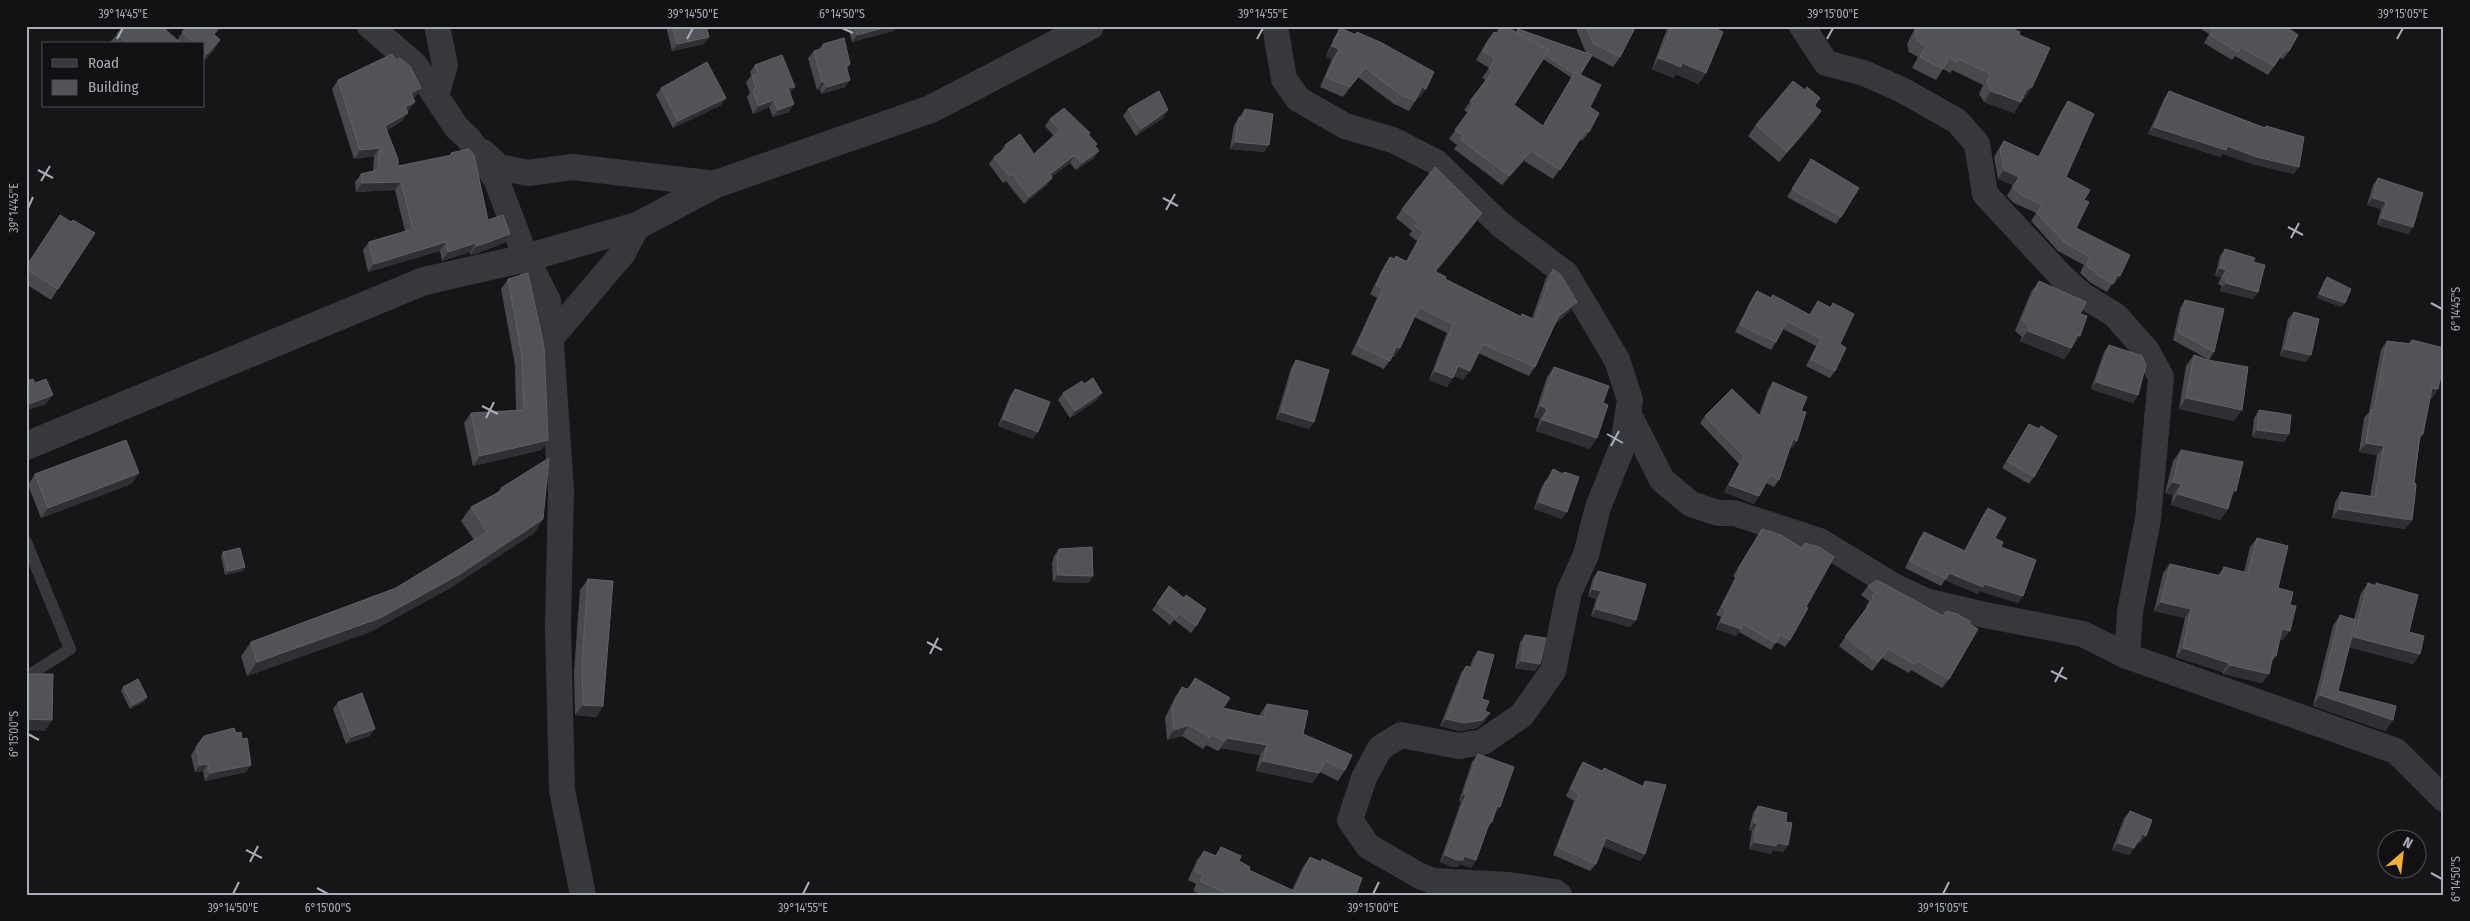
<svg xmlns="http://www.w3.org/2000/svg" width="2470" height="921" viewBox="0 0 2470 921" font-family="'Fira Sans Condensed',sans-serif">
<rect width="100%" height="100%" fill="#161618"/>
<g fill="none" stroke-linecap="round" stroke-linejoin="round">
<path stroke="#37383d" stroke-width="12" d="M26,542L70,649L28,676"/>
<g stroke="#37383d" stroke-width="26">
<path d="M370,26L415,65L457,128L469,139L496,179L526,258L548,301L561,490L558,627L562,790L583,895"/>
<path d="M1275,26L1284,79L1298,99L1345,126L1393,140L1436,162L1501,225L1566,274L1617,360L1630,400L1623,445L1598,507L1586,555L1569,592L1553,671L1522,715L1483,742L1459,746L1401,735L1380,748L1364,778L1350,820L1368,846L1420,876L1433,881L1509,885L1555,892L1559,895"/>
<path d="M1802,26L1826,63L1864,73L1902,90L1957,121L1977,144L1985,194L2062,277L2082,295L2115,315L2147,351L2161,377L2148,519L2130,612L2127,656L2396,751L2444,799"/>
<path d="M436,96L445,65L437,26"/>
<path d="M483,152L499,167L528,173L573,167L716,184"/>
<path d="M550,339L623,253L637,226"/>
<path d="M1628,413L1662,480L1691,504L1718,513H1734L1820,541L1894,586L1925,601L1980,614L2083,634L2127,656"/>
</g>
<path stroke="#37383d" stroke-width="28" d="M26,446L424,281L526,258L637,226L716,184L931,109L1090,26"/>
</g>
<g fill="#47494d" fill-rule="evenodd">
<path d="M187,26H222L214,35V50L204,61V44H114L111,41L117,34L177,40Z"/>
<path d="M666,26H706L709,37L704,44L672,51Z"/>
<path d="M848,26H897L893,31L852,42Z"/>
<path d="M1501,26L1516,32L1518,29L1586,53L1575,26H1636L1620,57L1613,67L1592,56L1580,75L1590,107L1589,132L1582,141L1580,139L1553,179L1524,161L1502,185L1454,149L1457,145L1449,139L1468,113L1464,110L1486,80L1482,78L1489,68L1476,60L1487,41L1494,32L1496,33ZM1543,59L1572,78L1543,126L1514,105Z"/>
<path d="M1668,26H1710L1706,73L1698,84L1676,74L1673,78L1652,69Z"/>
<path d="M1916,26H1994L1998,28L1999,26H2007L2019,35L2025,98L2022,99L2014,113L1984,102L1979,94L1983,85L1952,70L1950,73L1943,69L1936,80L1912,68L1918,57L1909,52L1907,44Z"/>
<path d="M2200,26H2285L2289,51L2283,59L2280,58L2268,75L2235,56L2232,60L2204,43L2209,34L2199,28Z"/>
<path d="M1340,28L1355,34L1357,32L1426,89L1419,98H1417L1409,111L1394,104L1358,77L1343,97L1320,87L1332,59L1326,56L1334,38Z"/>
<path d="M823,44L850,64L847,69L850,80L845,87L821,94L820,89L817,90L808,58L814,51L819,49Z"/>
<path d="M396,60L421,88L415,97L413,98L415,102L409,110L407,111L402,121L387,130L398,166L449,156L451,153L488,220L510,234L504,243L478,253L470,255V252L442,261L440,251L368,272L363,250L369,242L405,231L395,190L356,192L355,182L361,174L373,171L374,156L354,159L332,89L338,80Z"/>
<path d="M755,65L790,93L789,112L773,117L769,107L753,114L747,97L750,93L746,82L751,76L750,72Z"/>
<path d="M661,88L721,105L673,128L656,95Z"/>
<path d="M1805,90L1820,98L1815,106L1821,111L1814,122L1779,162L1748,136L1756,125Z"/>
<path d="M2169,91L2264,128L2266,126L2294,174L2252,164L2223,154L2221,157L2148,134L2164,99Z"/>
<path d="M2068,101L2066,177L2084,200L2076,228L2114,285L2112,284L2107,292L2091,283L2080,273L2084,265L2058,251L2031,221L2036,213L2014,203L2007,196L2013,185L1998,179L1994,157L1998,150L2004,141L2038,157L2062,110Z"/>
<path d="M1128,109L1163,118L1136,136L1123,116Z"/>
<path d="M1245,109L1264,152L1230,149L1234,125Z"/>
<path d="M1050,119L1090,133L1089,135L1095,146L1094,158L1076,170L1070,163L1051,177L1052,178L1047,185L1024,204L1006,181L1003,183L989,164L994,157L1000,152L1005,145L1034,154L1054,136L1045,126Z"/>
<path d="M1811,159L1841,217L1836,224L1787,197Z"/>
<path d="M2378,178L2413,227L2408,234L2377,225L2381,209L2367,205L2373,185Z"/>
<path d="M1402,209L1476,222L1436,272L1445,279L1521,316L1522,314L1532,318L1546,278L1553,269L1570,311L1555,324L1535,367L1529,376L1478,353L1463,380L1454,376L1447,387L1429,380L1447,333L1414,317L1400,348L1394,357H1392L1384,369L1351,354L1377,298L1370,294L1384,266L1390,257L1394,259L1396,256L1406,261L1417,241L1409,235L1412,231L1396,218Z"/>
<path d="M60,215L58,289L51,300L26,284V266Z"/>
<path d="M2225,249L2253,262L2258,292L2253,299L2220,291L2222,286L2218,284L2221,277L2215,276L2220,256Z"/>
<path d="M2327,277L2342,307L2317,298L2324,281Z"/>
<path d="M508,279L548,440L541,450L473,466L464,423L471,413L516,410L515,365L501,289Z"/>
<path d="M2039,281L2080,314V336L2064,359L2020,341L2022,337L2015,331L2031,292Z"/>
<path d="M1757,291L1770,298L1773,295L1809,315L1818,301L1830,307L1833,303L1840,344L1835,371L1830,378L1806,366L1816,346L1783,329L1776,342L1771,350L1735,332L1752,298Z"/>
<path d="M2185,300L2214,352L2209,360L2173,340L2180,308Z"/>
<path d="M2294,312L2306,362L2280,356L2288,319Z"/>
<path d="M2412,340L2432,399L2430,398L2423,434L2420,439L2414,483L2412,520L2405,529L2332,518L2335,502L2341,492L2370,497L2377,455L2359,452L2364,418L2369,412L2381,350L2387,341L2409,343Z"/>
<path d="M2109,345L2138,395L2133,403L2091,389L2104,352Z"/>
<path d="M2194,355L2208,360L2234,421L2179,409L2186,366Z"/>
<path d="M1296,360L1314,422L1309,429L1276,419L1291,368Z"/>
<path d="M1554,367L1590,449L1536,431L1540,419L1534,417L1547,377Z"/>
<path d="M1773,382L1801,411L1797,441L1792,448L1790,447L1779,480L1774,487L1766,483L1754,504L1724,492L1739,464L1700,423L1705,416L1759,415L1768,390Z"/>
<path d="M1084,384L1097,400L1070,418L1058,400L1063,393Z"/>
<path d="M1015,389L1033,439L998,426L1010,396Z"/>
<path d="M2259,410L2289,434L2284,442L2252,437L2254,418Z"/>
<path d="M2029,424L2038,429L2041,426L2034,477L2029,484L2002,468Z"/>
<path d="M2181,450L2231,498L2228,509L2220,520L2171,505L2173,495L2165,493L2173,461Z"/>
<path d="M1553,469L1562,519L1534,509L1541,488Z"/>
<path d="M139,473L131,484L41,518L28,485L35,474Z"/>
<path d="M501,488L543,519L534,533L450,588L370,632L247,676L241,656L251,642L396,588L474,540L461,521L471,507L497,493Z"/>
<path d="M1988,508L1995,538L2001,547L2023,596L2018,603L1980,591L1978,594L1945,580L1941,586L1905,568L1919,539L1924,532L1964,551L1983,515Z"/>
<path d="M1762,529L1802,548L1805,543L1806,607L1790,640L1785,647L1776,642L1771,650L1739,632L1736,636L1716,629L1721,617L1716,615L1735,578L1733,576Z"/>
<path d="M2257,538L2278,588L2290,605L2283,640H2279L2276,656L2272,661L2262,683L2223,674L2222,672L2176,657L2185,618L2154,611L2163,573L2170,564L2218,575L2224,567L2244,572L2250,547Z"/>
<path d="M1059,549L1093,576L1088,583L1053,582L1052,563L1054,556Z"/>
<path d="M223,552L245,567L243,571L225,575L221,556Z"/>
<path d="M1598,571L1636,620L1630,627L1591,616L1596,599L1588,596L1593,578Z"/>
<path d="M588,579L603,706L596,717L575,715L574,672L580,590Z"/>
<path d="M2368,583L2375,585L2376,583L2409,632L2420,654L2413,664L2349,647L2338,691L2393,720L2385,731L2313,706L2333,626L2340,615L2354,619L2361,593Z"/>
<path d="M1169,586L1196,626L1191,633L1174,620L1170,625L1152,610Z"/>
<path d="M1868,586L1943,616L1946,611L1970,624L1949,679L1942,688L1911,670L1909,673L1882,658L1872,671L1839,646L1867,607L1866,606L1869,601L1861,595Z"/>
<path d="M1525,635L1540,664L1535,671L1515,668L1520,642Z"/>
<path d="M1478,651L1482,699L1485,711V721L1477,728L1459,731L1440,726L1461,673L1466,666L1470,667L1473,658Z"/>
<path d="M1195,678L1223,708L1259,716L1260,714L1267,704L1303,734L1345,770L1338,781L1320,772L1312,783L1256,771L1260,755L1221,748L1218,751L1206,745L1203,749L1182,736L1167,740L1165,718L1175,697L1182,687L1187,689Z"/>
<path d="M123,687L145,701L130,709L121,691Z"/>
<path d="M338,702L370,736L346,744L333,709Z"/>
<path d="M204,736L246,772L205,781L203,771L195,772L191,755Z"/>
<path d="M1478,754L1494,814L1492,822L1487,829L1476,860L1471,868L1460,864L1458,867H1452L1440,862L1461,802L1459,801L1472,762Z"/>
<path d="M1583,762L1602,771L1604,768L1642,786L1645,781V854L1640,861L1603,846L1596,864L1590,871L1553,855L1574,801L1566,796L1578,770Z"/>
<path d="M1758,806L1786,822L1788,845L1783,852L1773,850L1771,854L1749,849L1752,831L1749,830L1753,813Z"/>
<path d="M2130,811L2140,843L2139,842L2129,855L2112,850L2124,818Z"/>
<path d="M1221,847L1249,870L1292,890L1303,867L1310,857L1356,895H1202L1193,891L1196,884L1188,880L1197,860L1204,851L1215,856Z"/>
</g>
<g fill="#2f3033">
<path d="M220,26H222L207,44L214,34Z"/>
<path d="M890,26H897L893,31L852,42L857,35Z"/>
<path d="M709,37L704,44L672,51L677,44Z"/>
<path d="M220,40L214,50L204,61L207,54Z"/>
<path d="M1332,46L1339,49L1332,59L1326,56Z"/>
<path d="M1659,58L1682,63L1706,73L1698,84L1676,74L1673,78L1652,69Z"/>
<path d="M850,80L845,87L821,94L827,87Z"/>
<path d="M822,82H825L820,89L817,90Z"/>
<path d="M795,87L790,94L788,88Z"/>
<path d="M1422,87L1426,89L1419,98L1415,97Z"/>
<path d="M2032,87L2025,98L2019,101L2026,90Z"/>
<path d="M421,88L415,97L405,102L411,93Z"/>
<path d="M1991,91L2021,102L2014,113L1984,102Z"/>
<path d="M726,98L721,105L673,128L678,121Z"/>
<path d="M774,100L769,107L753,114L758,106Z"/>
<path d="M415,102L409,110L399,116L405,107Z"/>
<path d="M794,104L789,112L773,117L778,110Z"/>
<path d="M1168,110L1163,118L1136,136L1141,129Z"/>
<path d="M1821,111L1814,122L1779,162L1787,152Z"/>
<path d="M408,113L402,121L379,134L385,126Z"/>
<path d="M2154,127L2227,146L2299,167L2294,174L2252,164L2223,154L2221,157L2148,134Z"/>
<path d="M1235,142L1269,145L1264,152L1230,149Z"/>
<path d="M380,148L374,156L354,159L360,150Z"/>
<path d="M1099,151L1094,158L1076,170L1082,163Z"/>
<path d="M1531,151L1524,161L1502,185L1509,176Z"/>
<path d="M1075,155L1070,163L1044,182L1050,174Z"/>
<path d="M2004,170L2019,177L2013,185L1998,179Z"/>
<path d="M1052,178L1047,185L1024,204L1029,197Z"/>
<path d="M401,182L395,190L356,192L362,183Z"/>
<path d="M2373,198L2386,202L2381,209L2367,205Z"/>
<path d="M1482,213L1476,222L1429,280L1435,271Z"/>
<path d="M2382,218L2413,227L2408,234L2377,225Z"/>
<path d="M510,234L504,243L478,253L470,255L476,246Z"/>
<path d="M446,242L440,251L368,272L374,264Z"/>
<path d="M476,243L470,252L442,261L448,252Z"/>
<path d="M2220,268L2226,270L2221,277L2215,276Z"/>
<path d="M2117,275L2120,276L2114,285L2112,284Z"/>
<path d="M2226,283L2258,292L2253,299L2220,291Z"/>
<path d="M2319,294L2345,303L2342,307L2317,298Z"/>
<path d="M1577,302L1570,311L1551,326L1558,317Z"/>
<path d="M2028,331L2071,348L2064,359L2020,341Z"/>
<path d="M2077,335L2080,336L2072,347L2069,345Z"/>
<path d="M1396,347L1400,348L1394,357L1390,356Z"/>
<path d="M2285,349L2311,355L2306,362L2280,356Z"/>
<path d="M1458,366L1470,371L1463,380L1452,375Z"/>
<path d="M1435,371L1453,378L1447,387L1429,380Z"/>
<path d="M2096,382L2138,395L2133,403L2091,389Z"/>
<path d="M2432,388L2438,389L2432,399L2426,397Z"/>
<path d="M1102,393L1097,400L1070,418L1075,411Z"/>
<path d="M53,395L46,404L26,411V405Z"/>
<path d="M2186,398L2242,410L2234,421L2179,409Z"/>
<path d="M1541,406L1547,409L1540,419L1534,417Z"/>
<path d="M1281,412L1314,422L1309,429L1276,419Z"/>
<path d="M1003,419L1038,432L1033,439L998,426Z"/>
<path d="M1543,420L1597,438L1590,449L1536,431Z"/>
<path d="M2257,430L2289,434L2284,442L2252,437Z"/>
<path d="M1793,439L1797,441L1792,448L1787,446Z"/>
<path d="M548,440L541,450L473,466L480,456Z"/>
<path d="M2366,443L2384,446L2377,455L2359,452Z"/>
<path d="M139,473L131,484L41,518L48,508Z"/>
<path d="M2173,482L2181,484L2173,495L2165,493Z"/>
<path d="M1729,485L1759,496L1754,504L1724,492Z"/>
<path d="M2233,490L2236,491L2229,501Z"/>
<path d="M2178,494L2228,509L2220,520L2171,505Z"/>
<path d="M1539,502L1567,512L1562,519L1534,509Z"/>
<path d="M2339,509L2412,520L2405,529L2332,518Z"/>
<path d="M543,519L534,533L450,588L370,632L247,676L257,662Z"/>
<path d="M245,567L243,571L225,575L228,571Z"/>
<path d="M1949,573L1984,584L2023,596L2018,603L1980,591L1978,594L1945,580Z"/>
<path d="M1058,575L1093,576L1088,583L1053,582Z"/>
<path d="M1593,589L1601,591L1596,599L1588,596Z"/>
<path d="M2161,602L2191,609L2185,618L2154,611Z"/>
<path d="M1596,609L1636,620L1630,627L1591,616Z"/>
<path d="M1721,622L1741,629L1736,636L1716,629Z"/>
<path d="M2282,629L2290,631L2283,640L2275,639Z"/>
<path d="M2354,637L2420,654L2413,664L2347,647Z"/>
<path d="M2183,648L2229,663L2222,672L2176,657Z"/>
<path d="M1521,661L1540,664L1535,671L1515,668Z"/>
<path d="M2230,665L2269,674L2262,683L2223,674Z"/>
<path d="M2320,695L2393,720L2385,731L2313,706Z"/>
<path d="M147,697L145,701L130,709L133,705Z"/>
<path d="M583,705L603,706L596,717L575,715Z"/>
<path d="M1490,713L1485,721L1477,728L1459,731L1440,726L1446,719Z"/>
<path d="M26,719L52,720L45,731L26,730Z"/>
<path d="M1189,725L1182,736L1167,740L1174,730Z"/>
<path d="M375,729L370,736L346,744L351,737Z"/>
<path d="M1227,738L1267,745L1260,755L1221,748Z"/>
<path d="M1263,761L1319,773L1312,783L1256,771Z"/>
<path d="M208,764L203,771L195,772L200,765Z"/>
<path d="M251,765L246,772L205,781L210,773Z"/>
<path d="M1464,794L1466,795L1461,802L1459,801Z"/>
<path d="M1497,806L1500,807L1495,814Z"/>
<path d="M1754,823H1757L1752,831L1749,830Z"/>
<path d="M2142,834L2146,836L2140,843L2139,842Z"/>
<path d="M1606,838L1645,854L1640,861L1601,846Z"/>
<path d="M1754,842L1777,843L1788,845L1783,852L1773,850L1771,854L1749,849Z"/>
<path d="M2118,843L2134,848L2129,855L2112,850Z"/>
<path d="M1445,855L1464,856L1476,860L1471,868L1460,864L1458,867H1452L1440,862Z"/>
</g>
<g fill="#525359" stroke="#5f6168">
<path d="M124,26H162L179,42L177,44H127L117,34Z"/>
<path d="M187,26H220L214,34L220,40L207,54L204,51V44H196L182,32Z"/>
<path d="M673,26H706L709,37L677,44Z"/>
<path d="M855,26H890L857,35Z"/>
<path d="M1501,26H1505L1549,50L1514,105L1543,126L1575,72L1601,85L1590,107L1599,113L1589,132L1586,130L1560,170L1531,151L1509,176L1461,140L1464,136L1455,130L1474,104L1470,101L1493,71L1489,69L1495,59L1483,51L1494,32L1497,33Z"/>
<path d="M1586,26H1636L1620,57L1593,43Z"/>
<path d="M1672,26H1710L1723,32L1706,73L1682,63L1681,67L1659,58Z"/>
<path d="M1918,26H1994L1999,29L2000,26H2007L2020,32L2019,35L2050,48L2032,87L2026,90L2021,102L1991,91L1987,83L1990,74L1959,59L1957,62L1949,57L1943,69L1920,57L1926,46L1917,41L1915,33Z"/>
<path d="M2215,26H2285L2298,35L2289,51L2285,49L2274,66L2241,47L2238,52L2210,35Z"/>
<path d="M1340,28L1356,35L1357,32L1382,43L1434,72L1426,89L1422,87L1415,101L1401,95L1365,68L1350,87L1326,77L1339,49L1332,46Z"/>
<path d="M1518,29L1592,55L1580,75L1575,72L1574,74L1545,55L1549,50L1517,33Z"/>
<path d="M844,38L850,64L846,66L850,80L827,87L825,82H822L814,51L824,48L823,44Z"/>
<path d="M392,54L396,60L400,58L410,66L421,88L411,93L415,102L405,107L408,113L385,126L398,159V166L452,155L451,153L469,149L474,155L488,220L503,215L510,234L483,244L476,246V243L448,252L446,242L374,264L369,242L413,229L401,182L362,183L361,174L378,170L380,148L360,150L338,80Z"/>
<path d="M782,55L795,87L788,88L794,104L778,110L774,100L758,106L753,90L756,88L752,75L758,74L755,65Z"/>
<path d="M707,62L726,98L678,121L661,88Z"/>
<path d="M1793,81L1805,90L1807,87L1820,98L1814,105L1821,111L1787,152L1756,125Z"/>
<path d="M1159,91L1168,110L1141,129L1128,109Z"/>
<path d="M2169,91L2265,128L2266,126L2304,137L2299,167L2257,157L2227,146L2226,150L2154,127Z"/>
<path d="M2068,101L2094,114L2066,177L2090,190L2084,200L2089,202L2076,228L2130,255L2120,276L2117,275L2113,284L2097,274L2086,265L2090,257L2064,242L2037,213L2042,205L2020,194L2013,188L2019,177L2004,170L2000,149L2004,141L2039,157Z"/>
<path d="M1064,108L1090,133L1088,134L1097,144L1095,146L1099,151L1082,163L1075,155L1050,174L1052,178L1029,197L1012,174L1009,176L994,157L1007,148L1005,145L1020,134L1034,154L1060,130L1050,119Z"/>
<path d="M1245,109L1273,114L1269,145L1235,142L1239,117L1243,118Z"/>
<path d="M1811,159L1859,188L1841,217L1792,189Z"/>
<path d="M1435,167L1482,213L1435,271L1446,277L1445,279L1521,317L1522,314L1535,320L1553,269L1561,275L1577,302L1558,317L1535,367L1483,344L1470,371L1458,366L1453,378L1435,371L1453,324L1419,307L1400,348L1396,347L1390,361L1357,345L1383,289L1376,285L1390,257L1394,259L1396,256L1407,262L1423,232L1415,226L1418,222L1402,209Z"/>
<path d="M2378,178L2423,193L2413,227L2382,218L2386,202L2373,198Z"/>
<path d="M60,215L71,222L73,220L95,233L58,289L26,269V267Z"/>
<path d="M2225,249L2255,258L2253,262L2265,265L2258,292L2226,283L2227,279L2223,277L2226,270L2220,268Z"/>
<path d="M528,273L544,347L548,440L480,456L471,413L524,410L522,356L508,279Z"/>
<path d="M2327,277L2351,289L2345,303L2319,294Z"/>
<path d="M2039,281L2086,302L2080,314L2087,316L2080,336L2077,335L2071,348L2028,331L2029,327L2022,320Z"/>
<path d="M1757,291L1771,298L1773,295L1810,315L1818,301L1831,308L1833,303L1854,314L1840,344L1846,348L1835,371L1811,359L1821,339L1787,321L1776,342L1740,325Z"/>
<path d="M2185,300L2224,309L2214,352L2178,332Z"/>
<path d="M2294,312L2319,319L2311,355L2285,349Z"/>
<path d="M2412,340L2444,348V363L2438,389L2432,388L2423,434H2420L2414,483L2416,484L2415,496L2412,520L2339,509L2341,492L2375,497L2384,446L2366,443L2371,409L2374,410L2387,341L2410,344Z"/>
<path d="M2109,345L2142,356L2146,365L2138,395L2096,382Z"/>
<path d="M2194,355L2208,360L2248,367L2242,410L2186,398Z"/>
<path d="M1296,360L1329,370L1314,422L1281,412Z"/>
<path d="M1554,367L1609,386L1603,403L1608,405L1597,438L1543,420L1547,409L1541,406Z"/>
<path d="M1093,378L1102,393L1075,411L1063,393L1082,381L1084,384Z"/>
<path d="M33,379L35,383L46,379L53,395L26,405V381Z"/>
<path d="M1773,382L1807,397L1801,411L1806,412L1797,441L1793,439L1779,480L1770,475L1759,496L1729,485L1744,456L1705,416L1732,389L1761,417Z"/>
<path d="M1015,389L1050,402L1038,432L1003,419Z"/>
<path d="M2259,410L2291,415L2289,434L2257,430Z"/>
<path d="M2029,424L2039,429L2041,426L2057,436L2034,477L2007,461Z"/>
<path d="M126,440L139,473L48,508L35,474Z"/>
<path d="M2181,450L2243,462L2236,491L2233,490L2228,509L2178,494L2181,484L2173,482Z"/>
<path d="M549,458L543,519L460,574L380,618L257,662L251,642L396,588L487,532L471,507L503,490L501,488Z"/>
<path d="M1553,469L1563,474L1564,472L1579,477L1567,512L1539,502L1546,481L1548,482Z"/>
<path d="M1988,508L2006,518L1995,538L2003,542L2001,547L2036,560L2023,596L1984,584L1983,587L1949,573L1946,579L1910,561L1924,532L1965,551Z"/>
<path d="M1762,529L1781,535L1802,548L1805,543L1819,547L1834,557L1806,607L1808,608L1790,640L1780,634L1776,643L1743,624L1741,629L1721,622L1726,610L1722,607L1740,570L1738,569Z"/>
<path d="M2257,538L2288,546L2278,588L2293,592L2290,605L2296,606L2290,631L2282,629L2276,656L2273,655L2269,674L2230,665L2229,663L2183,648L2191,609L2161,602L2170,564L2221,576L2224,567L2248,573Z"/>
<path d="M1092,547L1093,576L1058,575L1057,556L1059,549Z"/>
<path d="M240,548L245,567L228,571L223,552Z"/>
<path d="M1598,571L1646,584L1636,620L1596,609L1601,591L1593,589Z"/>
<path d="M588,579L613,581L603,706L583,705L582,662Z"/>
<path d="M1877,580L1943,616L1946,611L1957,614L1971,622L1969,624L1978,629L1949,679L1917,661L1915,664L1888,649L1878,662L1845,637L1874,598L1872,597L1875,592L1868,586Z"/>
<path d="M2368,583L2376,586V583L2418,595L2409,632L2424,636L2420,654L2354,637Z"/>
<path d="M1169,586L1184,598L1186,595L1206,609L1196,626L1179,613L1176,618L1157,603Z"/>
<path d="M2340,615L2356,620L2338,691L2396,706L2393,720L2320,695Z"/>
<path d="M1525,635L1546,638L1540,664L1521,661Z"/>
<path d="M1478,651L1494,655L1482,699L1489,701L1485,711L1490,713L1482,720L1464,723L1446,719L1466,666L1473,668Z"/>
<path d="M26,674H53L52,720L26,719Z"/>
<path d="M1195,678L1230,698L1223,708L1264,717L1267,704L1308,711L1303,734L1352,755L1345,770L1325,761L1319,773L1263,761L1267,745L1227,738L1225,741L1212,735L1210,738L1189,725L1174,730L1172,708L1182,687L1189,690Z"/>
<path d="M138,679L147,697L133,705L123,687Z"/>
<path d="M362,693L375,729L351,737L338,702Z"/>
<path d="M234,728L236,733L241,732L242,739L247,738L251,765L210,773L208,764L200,765L196,747L204,736Z"/>
<path d="M1478,754L1514,767L1500,807L1497,806L1492,822L1490,821L1476,860L1464,856L1463,860H1457L1445,855L1466,795L1464,794Z"/>
<path d="M1583,762L1602,771L1604,768L1644,787L1645,781L1666,785L1645,854L1606,838L1596,864L1558,847L1579,794L1571,789Z"/>
<path d="M1758,806L1787,813L1786,822L1792,823L1788,845L1777,843L1776,846L1754,842L1757,823H1754Z"/>
<path d="M2130,811L2152,820L2146,836L2142,834L2139,841L2137,840L2134,848L2118,843Z"/>
<path d="M1221,847L1241,856L1239,861L1250,867L1249,870L1294,891L1310,857L1321,862L1322,859L1362,878L1356,895H1230L1200,881L1203,875L1195,871L1204,851L1216,856Z"/>
</g>
<path fill="none" stroke="#a8adb8" stroke-width="2" d="M842,28L853,33M117,39L123,28M687,39L693,28M1257,39L1263,28M1827,39L1833,28M2397,39L2403,28M38,170L53,178M41,181L50,166M1163,198L1178,206M28,208L33,197M1166,210L1175,194M2288,227L2303,235M2291,238L2299,223M2431,303L2442,309M482,406L498,414M486,418L494,402M1607,434L1623,443M1611,446L1619,431M927,642L942,650M930,654L938,638M2051,671L2067,679M2055,682L2063,667M28,734L39,740M246,850L262,858M250,862L258,846M2431,873L2442,879M317,888L328,894M233,894L239,882M803,894L809,882M1373,894L1379,882M1943,894L1949,882"/>
<rect width="2470" height="921" fill="none" stroke="#111113" stroke-width="55"/>
<rect x="42" y="42" width="162" height="65" fill="#111113" stroke="#4d4f55"/>
<rect x="52" y="59" width="25" height="8" fill="#37383d" stroke="#4d4f55"/>
<text x="88" y="68" font-size="15" fill="#a8adb8">Road</text>
<rect x="52" y="80" width="25" height="15" fill="#525359" stroke="#4d4f55"/>
<text x="88" y="92" font-size="15" fill="#a8adb8">Building</text>
<g transform="translate(2402 854) rotate(28)"><circle r="24" fill="#111113" stroke="#4d4f55"/>
<path d="M0-4L9 19L0 12L-9 19Z" fill="#f2b134"/>
<text y="-8" font-size="14" font-weight="bold" text-anchor="middle" fill="#a8adb8">N</text>
</g>
<rect x="28" y="28" width="2414" height="866" fill="none" stroke="#a8adb8" stroke-width="2"/>
<g font-size="12" text-anchor="middle" fill="#a8adb8">
<text x="123" y="18">39°14'45"E</text>
<text x="693" y="18">39°14'50"E</text>
<text x="842" y="18">6°14'50"S</text>
<text x="1263" y="18">39°14'55"E</text>
<text x="1833" y="18">39°15'00"E</text>
<text x="2403" y="18">39°15'05"E</text>
<text transform="translate(14 208) rotate(-90)" y="4">39°14'45"E</text>
<text transform="translate(2456 309) rotate(-90)" y="4">6°14'45"S</text>
<text transform="translate(14 734) rotate(-90)" y="4">6°15'00"S</text>
<text transform="translate(2456 879) rotate(-90)" y="4">6°14'50"S</text>
<text x="233" y="912">39°14'50"E</text>
<text x="328" y="912">6°15'00"S</text>
<text x="803" y="912">39°14'55"E</text>
<text x="1373" y="912">39°15'00"E</text>
<text x="1943" y="912">39°15'05"E</text>
</g>
</svg>
